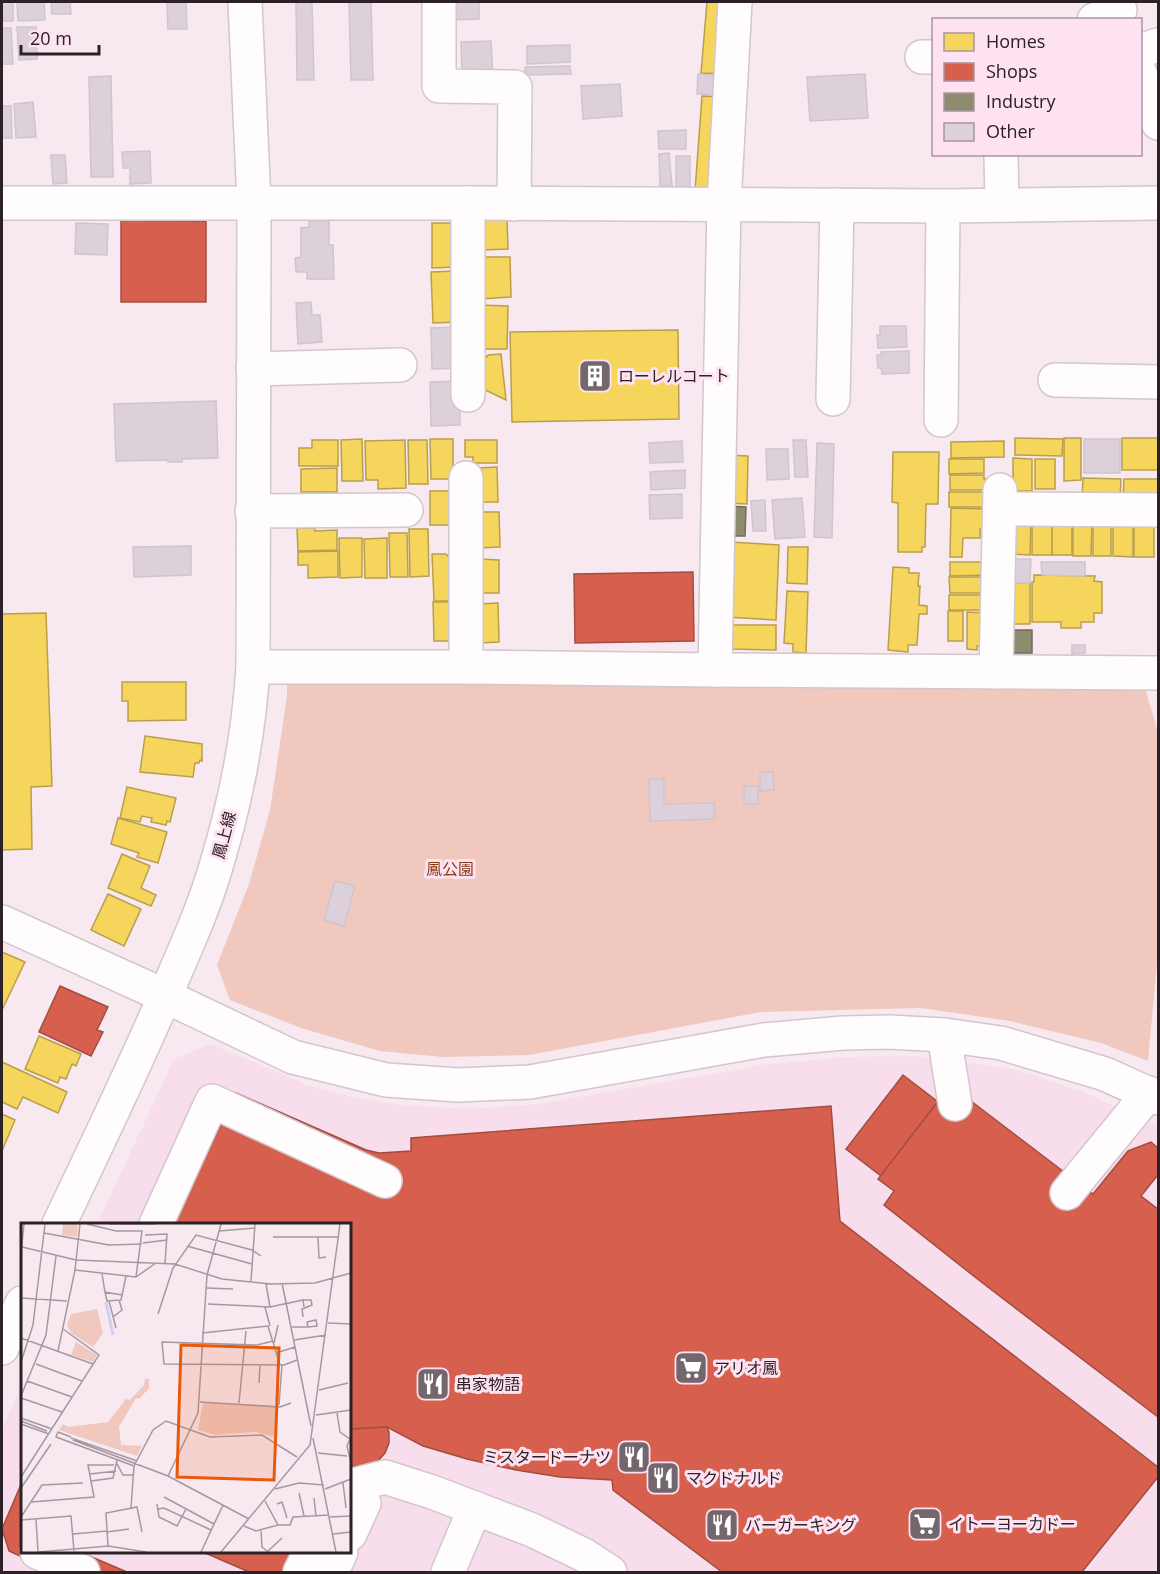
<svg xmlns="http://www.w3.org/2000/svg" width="1160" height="1574" viewBox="0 0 1160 1574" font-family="'Open Sans','Noto Sans JP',sans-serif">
<rect width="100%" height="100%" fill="#f8e8f0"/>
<path fill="#f8deec" d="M211,1044L307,1085L353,1097L403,1105L469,1109L539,1104L769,1064L848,1057L916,1056L1013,1069L1084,1092L1158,1126V1572H2V1429L22,1384V1552H350V1224H97L174,1059Z"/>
<path fill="#f0c8be" d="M287,680L1144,685L1158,732V952L1148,1061L1101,1043L1010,1021L921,1008L761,1012L529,1055L443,1057L380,1051L301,1028L230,1000L217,965L249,884L270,810L287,696Z"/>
<g fill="#f6d55c" stroke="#b99f4c" stroke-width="1.5">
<path d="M707,2H732L726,74L701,73Z"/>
<path d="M702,96L724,97L715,192L695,191Z"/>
<path d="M479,220H507L508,249L480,250Z"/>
<path d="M432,223H457V267L432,268Z"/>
<path d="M480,257H510L511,297L481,299Z"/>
<path d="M456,271L458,322L433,323L431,272Z"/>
<path d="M478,305L508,306L507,349H477Z"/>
<path d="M678,330L679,419L512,422L510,332Z"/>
<path d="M501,354L506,400L479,387L478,368L488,355Z"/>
<path d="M1015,438L1063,439L1062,456L1015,455Z"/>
<path d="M1064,438H1081V480L1064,481Z"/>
<rect x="1122" y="438" width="36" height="32"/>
<path d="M362,439L363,481H342L341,440Z"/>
<path d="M430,439H453V479H431Z"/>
<path d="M312,440H338V466H299V448H312Z"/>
<path d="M405,440L406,488L378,489V480H366L365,441Z"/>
<path d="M408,440H427L428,484H409Z"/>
<path d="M465,440H497V463H473V457H465Z"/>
<path d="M1004,441V457L951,458V442Z"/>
<path d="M893,452H939L938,504H926L925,547H922V552H898V503L892,502Z"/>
<path d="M728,455L748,456L747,504L727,503Z"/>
<path d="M1013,458L1032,459V491H1013Z"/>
<path d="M949,459H984V473L949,474Z"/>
<rect x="1035" y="459" width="20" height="30"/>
<path d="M497,467L498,502H478L477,468Z"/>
<path d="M337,468V492H301V469Z"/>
<path d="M950,475H984V479H990V490H950Z"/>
<path d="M1083,478L1121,479L1120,499L1082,498Z"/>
<path d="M1124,479H1158V499L1123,500Z"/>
<rect x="430" y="491" width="22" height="34"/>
<rect x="949" y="492" width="40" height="15"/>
<path d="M951,508L987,509L986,529H980V538H963L962,557H950Z"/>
<path d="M477,512H499L500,547L478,548Z"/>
<path d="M1013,521H1031L1030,555L1012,554Z"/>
<rect x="1032" y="522" width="20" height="33"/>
<rect x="1052" y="522" width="20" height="33"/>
<path d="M1073,523L1092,524L1091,556H1073Z"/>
<rect x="1093" y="524" width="18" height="32"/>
<path d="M1113,525H1133V557L1113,556Z"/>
<rect x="1134" y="525" width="20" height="32"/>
<path d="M297,528H315V531L337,530V550L298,551Z"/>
<path d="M409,529H428L429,576L410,577Z"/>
<path d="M389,533H407L408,577H390Z"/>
<path d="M339,538H362V577L340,578Z"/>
<path d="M387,538V578H365L364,539Z"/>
<path d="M730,542L779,545L776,620L726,617Z"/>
<path d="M788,547H808L807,584L787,583Z"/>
<path d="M338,551V577L308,578V565H298V552Z"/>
<path d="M432,554H446L453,562L454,601H434Z"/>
<path d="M479,559L499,560V593H479Z"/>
<path d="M950,562H987V575L950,576Z"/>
<path d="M893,567L909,568V573H919L918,586H920L919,605L927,606V614H919L917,645H908V652L888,650Z"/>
<path d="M1034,575L1095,576L1094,581L1102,582V613H1094V622H1081V628H1061V622H1032V582H1034Z"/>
<path d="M949,577H987V593H950Z"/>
<path d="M1010,583H1030V624H1009Z"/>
<path d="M787,591L808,592L806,653L793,652V644L784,643Z"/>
<rect x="949" y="595" width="34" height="15"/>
<path d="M433,602H454V641H434Z"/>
<path d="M498,603L499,642L479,643L478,604Z"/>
<rect x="948" y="611" width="15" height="30"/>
<path d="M967,612L986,613L980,646H977V650L967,649Z"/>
<path d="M46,613L52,786L31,787L32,849L2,850V614Z"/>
<path d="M732,625H776V650L732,649Z"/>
<path d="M122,682H186V720L128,721V701H122Z"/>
<path d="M145,736L202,744V761L200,760L199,763H195L193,777L140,772Z"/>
<path d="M127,787L176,798L170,822L167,821L166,825L151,822L152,818L142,816L140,822L120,818Z"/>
<path d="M118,818L167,832L158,863L137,857L139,853L111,844Z"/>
<path d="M122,854L150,866L141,888L156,895L151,906L108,888Z"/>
<path d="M108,894L141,909L124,946L91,930Z"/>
<path d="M2,952L25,962L2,1010Z"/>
<path d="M39,1036L81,1054L76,1066L72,1064L66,1079L60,1077L58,1083L25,1069Z"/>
<path d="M2,1062L67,1092L58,1113L23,1097L17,1109L2,1102Z"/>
<path d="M2,1114L15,1120L2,1151Z"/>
</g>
<g fill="#d6604d" stroke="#a34d42" stroke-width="1.5">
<path d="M121,220L206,221V302H121Z"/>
<path d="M693,572L694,641L575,643L574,574Z"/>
<path d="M60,986L108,1007L97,1030L103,1032L91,1056L39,1032Z"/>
<path d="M903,1075L938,1102L881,1176L846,1149Z"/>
<path d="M236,1093L366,1150L379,1153L411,1151V1138L831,1106L840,1221L1158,1467V1477L1082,1572H722L613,1490L612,1480L560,1477L516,1470L467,1459L423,1446L387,1427L352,1429L350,1435V1224H174Z"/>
<path d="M967,1098L1093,1194L1128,1151L1151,1142L1158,1148V1178L1157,1176L1141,1196L1158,1209V1417L980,1281L884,1205L894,1191L878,1179L939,1100Z"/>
<path d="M387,1427L389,1432V1443L385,1453L378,1461L369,1466H350V1435L352,1429Z"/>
<path d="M22,1482V1552H80L127,1572H54L9,1551L2,1529Z"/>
<path d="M203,1552H296L286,1572H249Z"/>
</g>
<g fill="#8c8c6e" stroke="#6f6c59" stroke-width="1.5">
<path d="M727,506L746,507L745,536H726Z"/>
<rect x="1008" y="630" width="24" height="23"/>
</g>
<g fill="#dcd1da" stroke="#cfc5cd" stroke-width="1.5">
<rect x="2" y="2" width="11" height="19"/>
<path d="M17,2H44L45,20L18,21Z"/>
<path d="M51,2H70L71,14H52Z"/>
<path d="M167,2H186L187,29H168Z"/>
<path d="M296,2H312L314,80H297Z"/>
<path d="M349,2H371L373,80H351Z"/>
<path d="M453,2H479V19L453,20Z"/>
<path d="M17,27H36L37,59L19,60Z"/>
<path d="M2,28H11L13,64H2Z"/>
<path d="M491,41L493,75L462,76L461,42Z"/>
<path d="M570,45V62L527,64V46Z"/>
<path d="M570,66L571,74L525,75V67Z"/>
<path d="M698,74L725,76L724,95L697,94Z"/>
<path d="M865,74L868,118L810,121L807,77Z"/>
<path d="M111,76L113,177H91L89,77Z"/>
<path d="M620,84L622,116L583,119L581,86Z"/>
<path d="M33,102L36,137L16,138L14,104Z"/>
<path d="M2,106H11L12,138H2Z"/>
<path d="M686,130V149H659L658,131Z"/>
<path d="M150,151L151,183L130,184V168H123L122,152Z"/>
<path d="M669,153L672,186H660L659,154Z"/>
<path d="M51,155H65L67,183L53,184Z"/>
<rect x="676" y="156" width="14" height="31"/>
<path d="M309,221H329V245H333L334,279H307V272H296L295,258L301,257V228L309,227Z"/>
<path d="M76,223L108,224L107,255L75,254Z"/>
<path d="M311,302L312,315H320L322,342L298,344L296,303Z"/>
<path d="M880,326H906L907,347L878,348L877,335H880Z"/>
<path d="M460,327L461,368L432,369L431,328Z"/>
<path d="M909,351V373L882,374L881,368H878L877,355H881V352Z"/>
<path d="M459,381L460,425L431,426L430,382Z"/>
<path d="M216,401L218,458L182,459V462H168V460L116,461L114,404Z"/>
<rect x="1084" y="439" width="36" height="34"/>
<path d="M793,440H806L808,477H795Z"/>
<path d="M682,441L683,462L650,463L649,443Z"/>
<path d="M817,443L834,444L832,538L814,537Z"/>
<path d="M766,449H788L789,479L767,480Z"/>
<path d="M685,470V488L651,490L650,472Z"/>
<path d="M682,494V518L650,519L649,495Z"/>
<path d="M802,498L805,537L775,539L772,500Z"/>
<path d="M765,500L766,531H753L751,501Z"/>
<path d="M191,546V575L134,577L133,547Z"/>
<path d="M1011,559H1031L1030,583H1010Z"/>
<path d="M1041,562H1085V576L1042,575Z"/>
<path d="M1072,645H1085V653L1072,654Z"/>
<path d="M760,772H773L774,790L760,791Z"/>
<path d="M649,779H664V804L714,803L715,819L650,821Z"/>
<rect x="744" y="786" width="14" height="18"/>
<path d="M335,881L355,886L344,926L324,920Z"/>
</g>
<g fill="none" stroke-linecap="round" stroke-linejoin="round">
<defs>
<g id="minor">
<path d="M439,2V86L515,87L514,204"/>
<path d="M1094,20L1120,10"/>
<path d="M1140,51L1158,45"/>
<path d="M922,57H934"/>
<path d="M1140,73L1158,123"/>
<path d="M1001,154L1002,205"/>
<path d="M2,203H468L943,206L1158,203"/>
<path d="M468,203V395"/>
<path d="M253,369L400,365"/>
<path d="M1055,380L1158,382"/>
<path d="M833,399L837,205"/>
<path d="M941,420L943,206"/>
<path d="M466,478V667"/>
<path d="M1000,509L1158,510"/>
<path d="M252,511L406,510"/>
<path d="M253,667H466L715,670L1158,673"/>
<path d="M715,670L724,204L735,2"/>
<path d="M996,672L1000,490"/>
<path d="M2,922L165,996L293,1057L386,1080L458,1085L530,1082L764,1040L843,1033L889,1032L944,1035L1001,1043L1105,1074L1158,1098"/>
<path d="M944,1035L955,1104"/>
<path d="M1067,1193L1149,1093"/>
<path d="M59,1224C95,1149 131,1074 164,998C183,954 204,909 217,863C236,800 249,732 253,667L254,203L245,2"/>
<path d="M156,1224L212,1101L385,1181"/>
<path d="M2,1348L22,1303"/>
<path d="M350,1486L385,1477L432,1492L532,1530L584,1555L610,1572"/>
<path d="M350,1534L364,1503"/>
<path d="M37,1552L83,1572"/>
<path d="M300,1572L310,1552"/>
<path d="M332,1572L341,1552"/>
<path d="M448,1572L475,1508"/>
</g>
</defs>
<use href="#minor" stroke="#d3c6cc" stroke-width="36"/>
<use href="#minor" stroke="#fefcfd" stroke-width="33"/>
</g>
<defs>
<symbol id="building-square" viewBox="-11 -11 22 22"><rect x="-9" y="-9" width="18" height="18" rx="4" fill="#73676d" stroke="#fee2f1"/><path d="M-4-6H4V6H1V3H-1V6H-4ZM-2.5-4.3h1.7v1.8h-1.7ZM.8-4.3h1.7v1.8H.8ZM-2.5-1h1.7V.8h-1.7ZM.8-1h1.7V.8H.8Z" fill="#fff"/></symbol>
<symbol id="supermarket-square" viewBox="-11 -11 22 22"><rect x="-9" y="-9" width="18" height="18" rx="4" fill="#73676d" stroke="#fee2f1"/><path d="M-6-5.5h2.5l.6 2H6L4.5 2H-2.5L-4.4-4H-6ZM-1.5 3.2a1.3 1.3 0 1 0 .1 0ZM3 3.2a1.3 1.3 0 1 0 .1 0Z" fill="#fff"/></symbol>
<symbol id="restaurant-square" viewBox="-11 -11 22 22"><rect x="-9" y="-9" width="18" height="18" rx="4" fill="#73676d" stroke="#fee2f1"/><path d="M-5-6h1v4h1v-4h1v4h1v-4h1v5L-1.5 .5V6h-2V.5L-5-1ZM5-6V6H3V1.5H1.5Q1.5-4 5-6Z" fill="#fff"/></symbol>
</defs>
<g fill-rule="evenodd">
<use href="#building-square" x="576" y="357" width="38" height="38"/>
<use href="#supermarket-square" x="672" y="1349" width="38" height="38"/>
<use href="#restaurant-square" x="414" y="1365" width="38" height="38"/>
<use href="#restaurant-square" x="615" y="1438" width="38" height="38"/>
<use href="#restaurant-square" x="644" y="1459" width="38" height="38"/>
<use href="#supermarket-square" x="906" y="1505" width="38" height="38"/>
<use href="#restaurant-square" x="703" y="1506" width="38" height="38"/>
</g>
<g text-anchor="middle" stroke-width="6" stroke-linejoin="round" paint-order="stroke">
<g font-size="16" fill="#2b2127" stroke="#fee2f1" text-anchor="start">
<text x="618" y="382">ローレルコート</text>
<text x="714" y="1374">アリオ鳳</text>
<text x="456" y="1390">串家物語</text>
<text x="611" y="1463" text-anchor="end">ミスタードーナツ</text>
<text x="686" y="1484">マクドナルド</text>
<text x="948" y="1530">イトーヨーカドー</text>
<text x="745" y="1531">バーガーキング</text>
</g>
<g font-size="16" fill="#2b2127" stroke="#fee2f1">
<text transform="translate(224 835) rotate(-75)" y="6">鳳上線</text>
</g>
<g font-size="16" fill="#8c3b12" stroke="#fee2f1">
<text x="450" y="875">鳳公園</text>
</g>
</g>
<g transform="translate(21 1223)">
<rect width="330" height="330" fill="#f8e8f0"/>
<path d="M42,1H57L56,14L41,12ZM76,86L82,110L72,124L50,110L46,102L50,91ZM55,119L76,132L72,139L50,132ZM124,156H128V165L118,176L115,175L98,204L100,222L121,223L116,233L38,207L42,201L48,204L87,199L105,176L109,177L123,162ZM182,180L254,183V214L235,209L194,212L177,207Z" fill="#f0c8be"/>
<path fill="none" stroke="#d2cdf5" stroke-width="3" d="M85,79L92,112"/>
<path fill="none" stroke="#a698a0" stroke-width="1.5" d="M66,1L95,8H121L115,54M88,1H134M198,8L234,5M23,10L88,22L121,21M124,12L146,11L144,40M252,14H317M297,14L298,35L305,34M122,20L146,17M166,23L231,41M1,24L55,37L154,41L201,56L250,61L294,60L330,50M0,30L3,1M54,47L115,54L135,40M81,51L84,69L101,72M230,58L234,1M261,60L290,203M245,61L249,84M186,65L212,66M84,69L86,78L100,77L105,53M0,75L46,78M282,77H290L291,82L281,86L282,94M88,78L95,105M187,81L249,84L282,77L283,84M244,84L249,103M137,91L152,45L175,12L231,27L240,33M92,94L101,87L98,77M307,100L330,101M271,104H287L296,103L295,97L286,99L287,104M181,110L247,103L259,142M0,115L72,141M273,117L305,112M252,118L236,122L141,119L143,141L263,142L276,137M253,120L257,102M37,128L54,47L59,1M255,130L274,124M0,139L12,102L24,1M15,141L61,158M6,158L51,174M238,160L239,142M298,167L327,160M0,173L25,112L35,33M0,175L41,189M179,179L259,184L270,180M218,180L225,108M258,182L261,142M316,190L319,209L329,216L326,223L330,240M295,192L330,187M0,195L31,206M0,198L26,208M0,201L28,211M50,214L37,209L35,214L113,243M50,215L116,238M292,215L315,329M52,217L147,253L228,296M297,230L326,233M95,239L102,252H112M69,251L95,248M147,253L177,190L186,52L200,1M0,254L78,132L42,106M70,258L92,255L96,237M322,260L325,285M0,265L30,221M254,266L278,260L303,262M304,266L330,256M278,270L283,293M143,274L193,301M293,275L295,293M244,278L257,302H269L272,294L308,292M10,279L73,274L67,242H93M136,281L138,294L156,303L165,286M256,281L261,279L266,295M110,285L113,243L132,207L145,198L189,214L241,212L276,234M137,286L143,285L190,307M0,294L21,262L62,260M309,294L330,293M15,296L17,329M0,297L50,293L53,328M223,303L235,308L257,302M240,308L241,324L247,329M86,309L108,306M52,311L86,308M312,311L330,309M87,323L85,290L116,284L121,309M18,329L87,323L125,329M180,329L202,282M200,329L289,222L319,1M246,329L261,315"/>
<path fill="#e8590c" fill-opacity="0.15" stroke="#e8590c" stroke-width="3" d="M160,122L258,125L253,257L156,254Z"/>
<rect width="330" height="330" fill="none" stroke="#2b2127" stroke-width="3"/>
</g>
<rect width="1160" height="1574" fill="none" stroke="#2b2127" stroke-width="6"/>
<rect x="932" y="18" width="210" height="138" fill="#fee2f1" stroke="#aa95a0" stroke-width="1.5"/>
<rect x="944" y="33" width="30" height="18" fill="#f6d55c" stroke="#aa95a0" stroke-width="1.5"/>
<text x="986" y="48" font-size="18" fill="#2b2127">Homes</text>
<rect x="944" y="63" width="30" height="18" fill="#d6604d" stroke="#aa95a0" stroke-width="1.5"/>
<text x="986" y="78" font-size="18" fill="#2b2127">Shops</text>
<rect x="944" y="93" width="30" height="18" fill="#8c8c6e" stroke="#aa95a0" stroke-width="1.5"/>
<text x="986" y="108" font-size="18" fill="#2b2127">Industry</text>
<rect x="944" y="123" width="30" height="18" fill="#dcd1da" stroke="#aa95a0" stroke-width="1.5"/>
<text x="986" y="138" font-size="18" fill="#2b2127">Other</text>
<path d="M21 45v9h78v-9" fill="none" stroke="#2b2127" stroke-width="3"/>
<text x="30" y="45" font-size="18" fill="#2b2127" stroke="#fee2f1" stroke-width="4.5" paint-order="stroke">20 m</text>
</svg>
